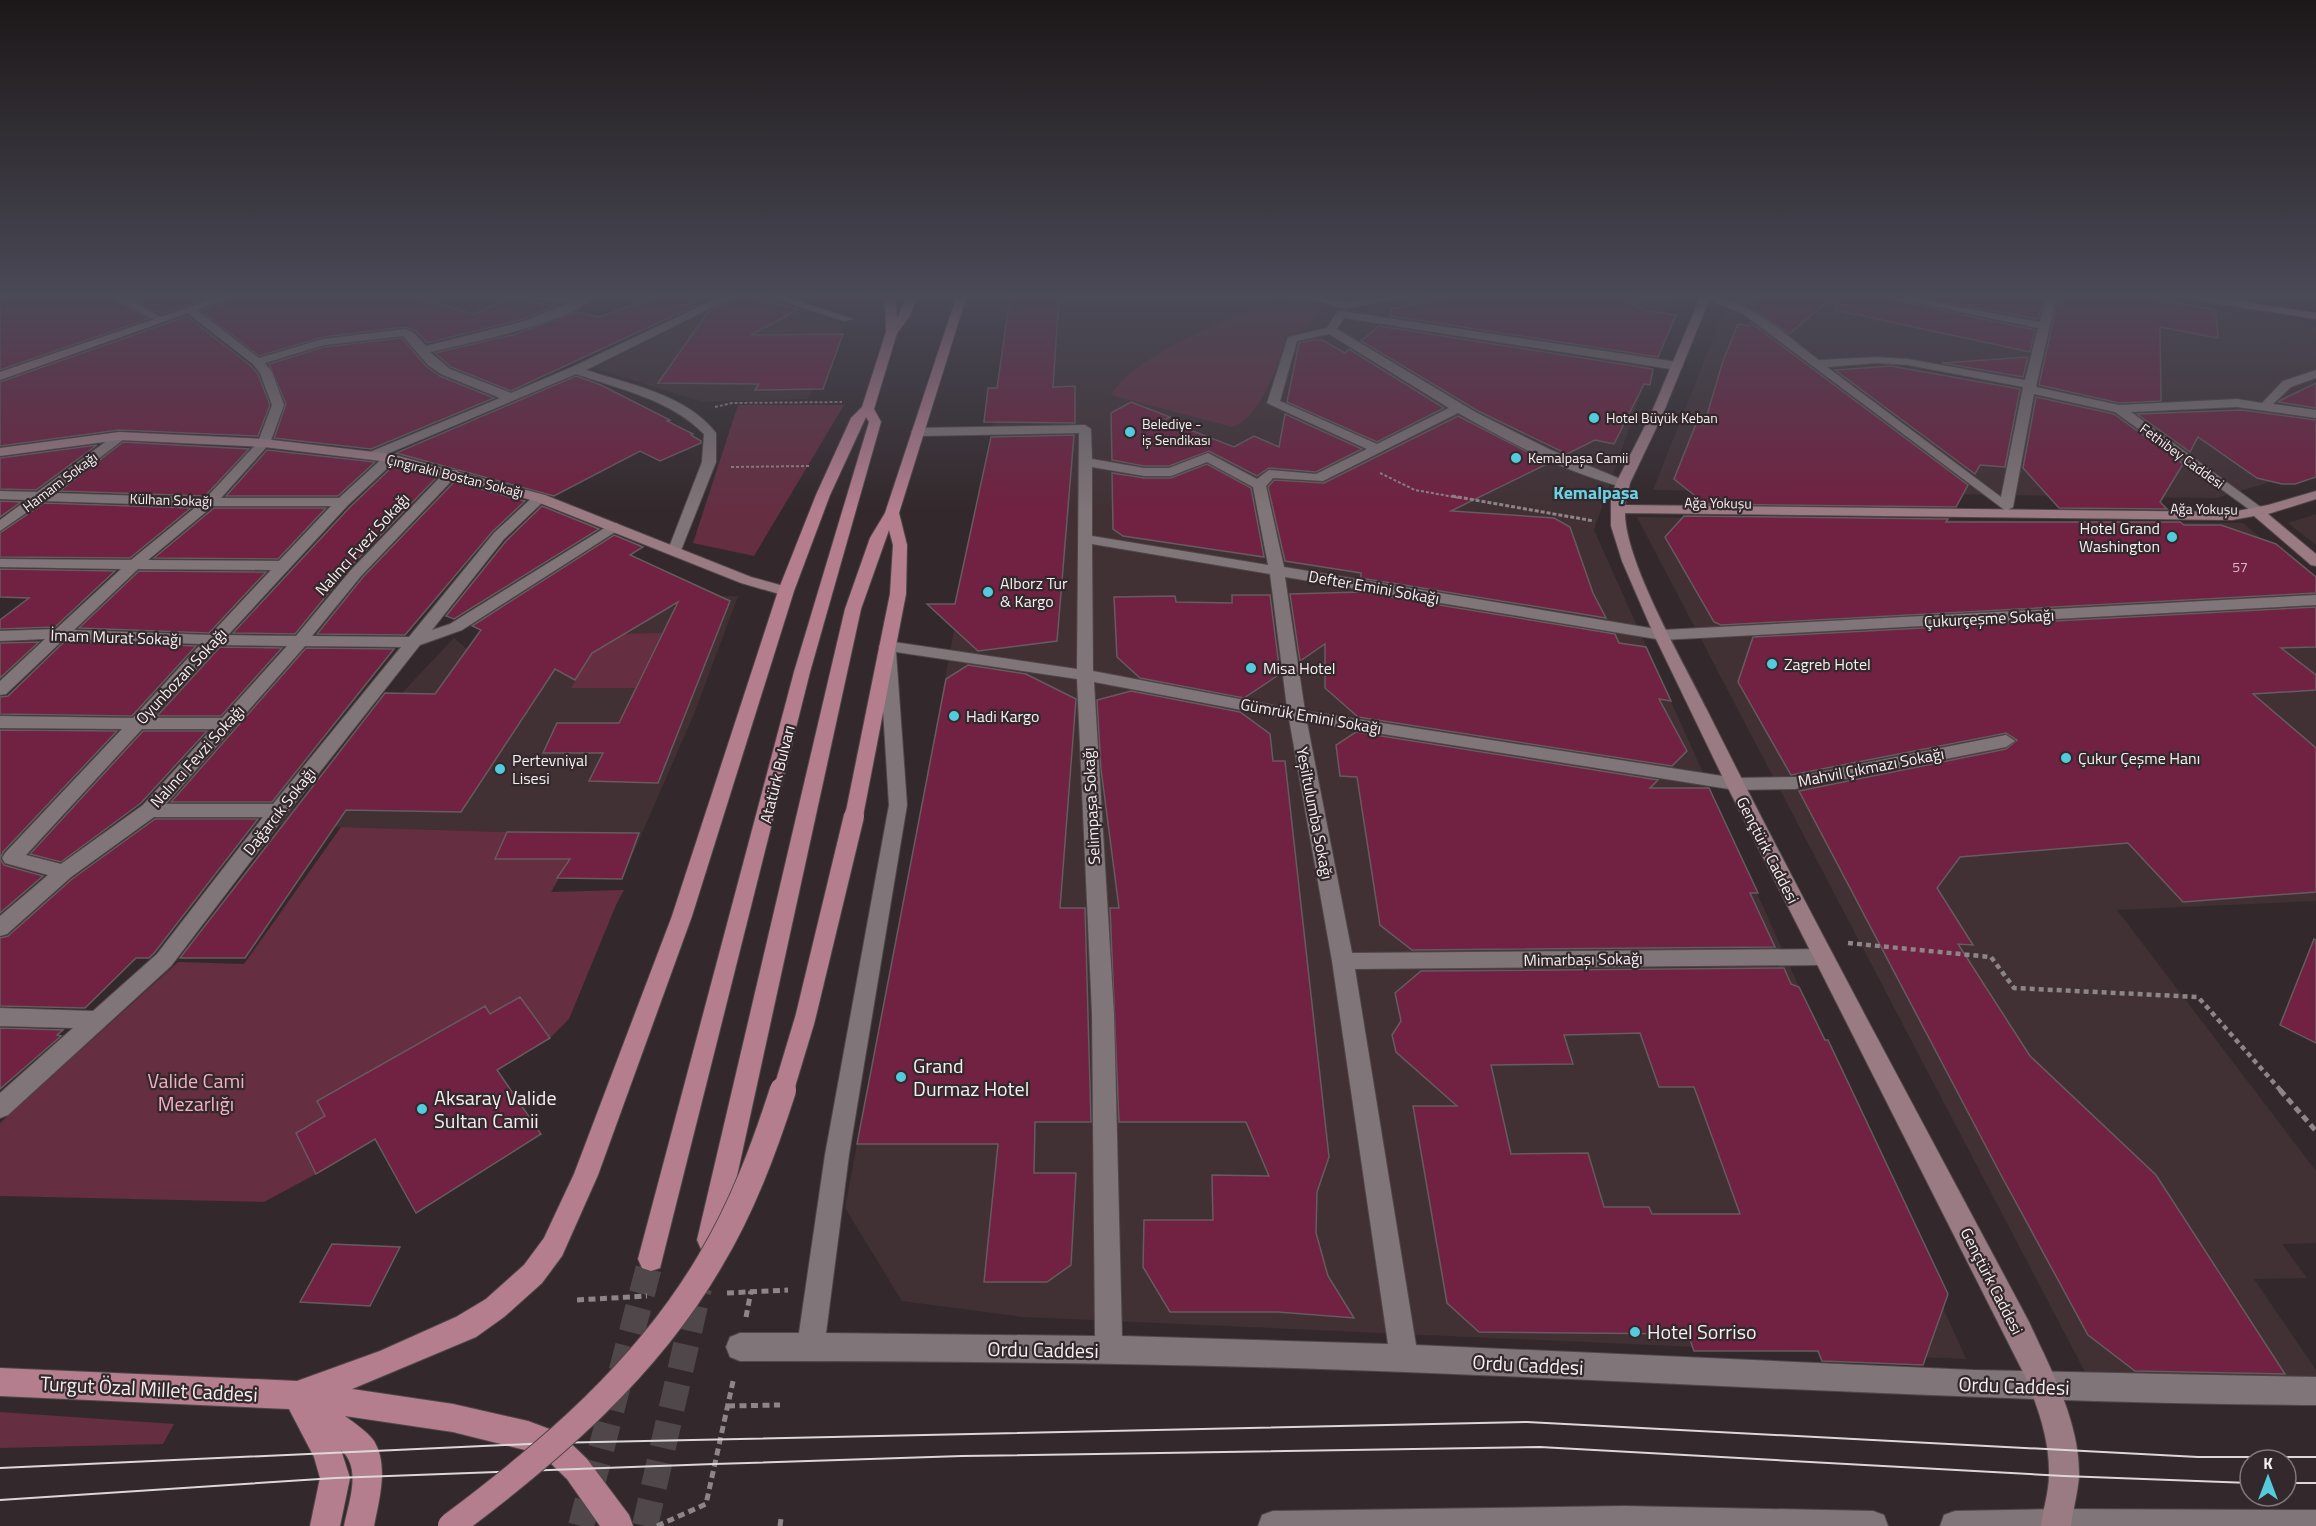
<svg xmlns="http://www.w3.org/2000/svg" width="2316" height="1526" viewBox="0 0 2316 1526" font-family="'Titillium Web',sans-serif">
<rect width="100%" height="100%" fill="#33292c"/>
<g fill="#413135">
<path d="M736,298H749L823,318L844,326L808,399L703,402L593,368Z"/>
<path d="M1017,298H1302L1360,311L1407,298H1674L1594,530L1966,1359L1023,1317L902,1301L845,1208Z"/>
<path d="M1729,298H2147L2316,326V468L2217,498L1653,490Z"/>
<path d="M2316,514V545L2288,523Z"/>
<path d="M1637,517L2243,523L2316,585V901L2117,910L2316,1171V1243L2282,1244L2307,1278L2254,1279L2316,1370V1382L2085,1372Z"/>
<path d="M738,596L694,714L622,879L557,878L569,859H495L507,832L277,825L454,638L467,649L603,606L678,607L679,598Z"/>
</g>
<g fill="#652e41">
<path d="M806,298H864L863,307L839,308Z"/>
<path d="M1282,300L1319,311L1306,327L1286,336C1280,362 1259,420 1232,427L1111,395C1139,351 1234,316 1282,300Z"/>
<path d="M738,405H844L754,556L693,543Z"/>
<path d="M662,633L635,688H571L592,653L624,634Z"/>
<path d="M341,827L507,832L496,859H570L551,892L624,890L616,905L569,1019L550,1038L520,997L490,1014L485,1006L317,1101L325,1116L296,1133L316,1174L264,1202L0,1196V1123L178,962L244,964Z"/>
<path d="M0,1412L174,1424L163,1444L0,1448Z"/>
</g>
<g fill="#712141" stroke="#665b5e" stroke-width="1.5" fill-rule="evenodd">
<path d="M0,298H112L148,319L0,370Z"/>
<path d="M130,298H210L161,314Z"/>
<path d="M232,298H418L474,314L511,298L555,306L524,319L427,343L416,331L405,327L323,337L259,356L201,311Z"/>
<path d="M653,298H691L695,306L511,391L451,367L435,353L516,334L576,312L599,317Z"/>
<path d="M733,298H752L799,309L751,335L843,334L823,389L755,390L759,384L658,383L708,312Z"/>
<path d="M1010,298H1059L1053,387L1075,386V423L984,422L988,388H997Z"/>
<path d="M1446,298H1621L1645,310L1676,315L1658,357L1390,316L1392,309Z"/>
<path d="M1753,298H1832L1789,334L1752,308Z"/>
<path d="M1837,298H1891L1893,300L2035,330L2030,352L1835,310Z"/>
<path d="M1922,298H2044L2038,319Z"/>
<path d="M2058,298H2147L2216,310L2218,338L2160,327L2161,401L2119,403L2039,385Z"/>
<path d="M187,316L251,366L258,374L270,405L258,436L119,430L0,446V382Z"/>
<path d="M1750,322L1968,485L1956,507L1695,504L1699,499L1674,479L1696,424L1704,425L1723,361L1738,324L1750,326Z"/>
<path d="M1379,326L1653,369L1650,385L1644,384L1614,444L1595,440L1567,454L1478,411L1361,341Z"/>
<path d="M402,338L426,366L440,376L494,398L371,449L274,438L286,404L269,364L324,347Z"/>
<path d="M1313,340H1322L1345,353L1349,349L1444,408L1377,442L1287,402L1299,343Z"/>
<path d="M2028,357L2023,377L1942,363Z"/>
<path d="M1891,366L2020,389L2005,467L1980,465L1975,474L1835,370Z"/>
<path d="M576,376L601,385L670,420L667,421L693,434L691,435L701,441V443L660,461L640,451L554,496L396,453Z"/>
<path d="M2316,383V408L2278,402L2279,401Z"/>
<path d="M2036,397L2114,414L2183,464L2160,502L2167,509L2059,508L2023,468Z"/>
<path d="M1131,402L1170,417L1164,420L1234,447L1254,436L1279,447L1285,414L1362,449L1316,472L1269,468L1257,476L1209,451L1169,466H1144L1112,460L1111,413Z"/>
<path d="M2242,410L2316,420V477L2295,484H2282L2257,478L2198,437L2190,452L2137,414Z"/>
<path d="M1458,416L1549,463L1451,511L1554,518L1570,527L1593,593L1606,618L1361,578V573L1285,561L1268,487L1274,480L1324,483Z"/>
<path d="M1074,435L1057,641L978,651L927,604H955L991,437Z"/>
<path d="M123,442L249,449L205,496L60,491Z"/>
<path d="M97,445L36,490L0,489V458Z"/>
<path d="M267,450L375,462L338,496H226Z"/>
<path d="M1207,464L1251,488L1264,557L1123,536L1113,529L1112,473L1144,478H1171Z"/>
<path d="M394,465L437,477L349,568L295,634L233,633L350,507Z"/>
<path d="M454,482L525,501L492,532L405,635L317,634L363,577Z"/>
<path d="M0,501L21,502L0,517Z"/>
<path d="M44,503L191,508L130,558L0,557V533Z"/>
<path d="M542,506L599,529L454,619L446,616L506,541Z"/>
<path d="M214,508H326L278,559L154,558Z"/>
<path d="M1684,516L1948,519L1946,522H2180L2184,525H2221L2276,544L2316,577V593L1721,625L1714,622L1665,537Z"/>
<path d="M614,535L643,547L630,555L730,601L658,783L589,781L603,753H543L557,723H619L678,602L592,653L575,680L555,669L461,812L346,810L245,958H180L385,693L435,694L481,630L472,626Z"/>
<path d="M0,569L115,571L55,627L0,629V620L29,598L0,597Z"/>
<path d="M139,571L266,572L209,633L79,628Z"/>
<path d="M1360,592L1615,634L1619,643L1646,647L1671,701L1659,699L1687,751L1672,766L1358,717L1325,688V644L1300,661L1290,594Z"/>
<path d="M1232,595H1270L1280,674L1244,698L1140,678L1117,657L1114,597L1175,596L1176,602L1232,603Z"/>
<path d="M2316,607V647L2281,648L2316,675V690L2253,694L2316,748V892L2183,902L2128,843L1960,857L1937,888L1973,945L1958,944L2030,1056L2156,1175L2285,1374L2135,1371L2088,1335L2001,1175L1799,791L2006,749L2017,740L2006,733L1791,775L1738,682L1753,637Z"/>
<path d="M65,641L196,646L132,716L0,714V697L8,696Z"/>
<path d="M39,642L0,678V643Z"/>
<path d="M220,647L282,648L221,716H157Z"/>
<path d="M306,648L394,649L272,802H171Z"/>
<path d="M968,665L1026,674L1076,699L1060,908H1085L1091,1122H1035L1034,1173H1076L1071,1265L1047,1282H984L998,1144H857L946,679Z"/>
<path d="M1131,691L1240,712L1270,734L1273,761H1285L1329,1157L1317,1192L1316,1233L1328,1276L1354,1318L1278,1312H1170L1143,1267L1144,1220H1213L1212,1175L1269,1176L1246,1122H1119L1110,908H1119L1101,769L1097,700Z"/>
<path d="M0,730L117,731L3,852L0,859L4,865L43,876L0,913Z"/>
<path d="M143,731H207L141,803L61,862L30,854Z"/>
<path d="M1356,732L1658,780L1650,788H1709L1758,893H1750L1775,947L1412,950L1380,925L1357,777L1340,776L1336,745Z"/>
<path d="M155,819H258L155,952L149,958H136L85,1008L0,1006V938L8,936L72,879Z"/>
<path d="M507,832L639,833L622,879L557,878L570,859H495Z"/>
<path d="M2314,939L2316,940V1043L2280,1025Z"/>
<path d="M1784,968L1791,984L1799,987L1825,1040H1828L1948,1294L1923,1365L1822,1361L1818,1351H1694L1688,1334L1479,1332L1447,1303L1413,1106H1457L1396,1052L1392,1035L1401,1021L1395,993L1421,971ZM1640,1033L1659,1087H1694L1740,1214H1652L1649,1207H1604L1588,1153L1511,1154L1491,1065L1573,1064L1564,1035Z"/>
<path d="M520,997L550,1038L497,1070L541,1134L416,1213L375,1139L316,1174L296,1133L325,1116L317,1101L485,1006L490,1014Z"/>
<path d="M0,1028L63,1030L57,1035L61,1036L0,1089Z"/>
<path d="M332,1244L400,1247L370,1306L300,1302Z"/>
</g>
<g fill="none" stroke-linecap="round" stroke-linejoin="round">
<g stroke="#50474a" stroke-width="26" stroke-dasharray="26 14" stroke-linecap="butt">
<path d="M581,1526L651,1259"/>
<path d="M645,1526L699,1288"/>
</g>
<defs>
<path id="lane" d="M540,298H580L588,301L583,304L545,301Z"/>
<g id="street">
<path d="M114,298H126L167,320L158,322Z"/>
<path d="M581,298H593C566,324 468,343 430,352L450,369L511,393L572,367L718,298H731L586,370C629,384 687,395 716,433V462L680,553H670L668,550L702,462L704,434C671,400 620,389 576,374L375,459L368,455L370,452L500,398L441,374L428,365L403,336L324,345L265,363L272,372L284,405L270,443L221,498H339L386,455H396L398,458L348,505L228,635L296,636L351,570L447,470H457L459,473L361,576L312,636L409,637L494,533L535,495L540,494L547,498L504,539L432,630L450,624L611,524L616,523L623,527L462,630L420,645L285,816L171,966L8,1115L0,1118V1093L73,1028L0,1026V1008L93,1011L157,954L263,817H154L71,877L7,934L0,936V916L48,875L5,863L2,858L5,853L122,729L0,728V716L133,718L201,644L64,639L6,694L0,695V681L45,639L0,641V631L56,629L121,569L0,567V559L131,560L197,506L43,501L0,531V520L27,500L0,499V491L37,492L119,432L125,436L124,439L54,493L206,498L258,442L272,405L260,373L253,364L186,312V308H194L259,358L323,339L405,329L414,333L426,346L525,321ZM213,506H331L279,561L148,560ZM138,569L271,570L210,635L74,630ZM219,645L287,646L222,718H152ZM305,646L401,647L273,804H166ZM142,729H212L143,805L61,864L26,855Z"/>
<path d="M773,298H788L853,319L844,321Z"/>
<path d="M1310,298C1322,297 1334,303 1347,302C1364,301 1381,296 1398,298L1344,309Z"/>
<path d="M1703,298C1746,294 1786,336 1819,360L1877,357L1908,359L2025,380L2038,328L1893,298H1912L2040,322L2046,298H2056L2036,387L2119,405L2237,399L2262,403L2283,381L2316,370V378L2291,387L2273,404L2316,410V418L2237,407L2131,412L2262,508V514L2257,515L2115,412L2034,394L2013,507L2006,511L1742,313ZM1877,363L1908,365L2023,387L2001,497L1827,367Z"/>
<path d="M1341,311L1677,362L1683,366L1677,370L1344,318L1337,329L1477,413L1551,450L1630,483L1623,487C1566,473 1509,442 1458,413L1323,481L1273,478L1266,486L1284,567L1662,630L2316,595V605L1662,640L1285,577L1305,711L1735,778L1795,777L2006,735L2015,741L2006,747L1795,789L1735,790L1307,722L1352,953L1823,949L1830,951L1834,957L1830,963L1823,965L1355,969L1416,1345L1974,1370L2316,1377V1405C2012,1403 1709,1384 1405,1372C1184,1363 962,1361 740,1361L730,1357L726,1347L730,1337L740,1333H799L825,1155L889,805L879,646L887,641L1077,669L1079,433L917,436L911,432L917,428L1085,425L1091,429L1092,459L1144,468H1169L1208,453L1257,479L1269,470L1316,474L1367,449L1267,403L1288,337L1327,328L1337,312ZM1329,334L1449,408L1377,444L1280,401L1297,341ZM1207,462L1253,487L1268,565L1092,536V467L1144,476H1171ZM1092,544L1270,574L1287,708L1093,671ZM896,652L1077,679L1092,1014L1095,1336L826,1333L849,1155L907,805ZM1094,682L1289,719L1332,961L1388,1344L1122,1336L1114,1014Z"/>
<path d="M1624,1506L1873,1511L1884,1515L1888,1526H1258L1262,1515L1273,1511Z"/>
<path d="M2056,1509L2316,1510V1526H1940L1944,1515L1955,1511Z"/>
</g>
<g id="secondary">
<path d="M216,298H230L0,380V372Z"/>
<path d="M1700,298H1710L1662,416L1630,483L1625,505L2232,512L2268,505L2316,491V499L2268,514L2316,554V566L2311,565L2254,516L2232,520L1625,513C1625,562 1684,663 1707,710C1810,916 1921,1119 2029,1322C2051,1370 2080,1422 2079,1476C2078,1492 2073,1509 2071,1526H2041C2043,1509 2049,1492 2049,1475C2050,1441 2038,1407 2025,1376L1726,784L1654,635L1622,561L1611,526V498L1616,483L1650,416Z"/>
<path d="M119,432L264,439L391,454L545,495L751,577L791,588L794,591L786,596L741,583L535,501L390,462L264,447L119,440L0,456V448Z"/>
</g>
<g id="primary">
<path d="M885,298H895L897,319L906,298H916L910,316L897,333L874,409L881,422L810,672L660,1268L651,1271L642,1268L638,1259L794,672L869,422L866,417L830,495L794,591L692,916L598,1175L562,1256L542,1283L504,1317L476,1337L352,1389L453,1404L528,1421L560,1433L587,1459L629,1515L633,1526H600L567,1479L541,1454L453,1432L345,1416C354,1423 368,1432 374,1441C389,1466 379,1500 374,1526H344C349,1501 362,1468 341,1450L350,1478L340,1526H310L320,1478L314,1457L289,1409L0,1396V1368L297,1381L380,1351L456,1317L486,1299L524,1265L544,1238L574,1174L672,916L778,591L816,495L851,418L862,407L886,332Z"/>
<path d="M956,298H966L899,513L907,545L906,594L863,816L861,821H847L845,816L890,594L893,545L889,530L861,609L723,1240L719,1249L710,1252L701,1249L697,1240L845,609L870,538L885,513Z"/>
<path d="M2196,298H2219L2316,313V319L2201,301Z"/>
</g>
</defs>
<use href="#lane" stroke="#4f4749" stroke-width="2"/>
<use href="#street" stroke="#4f4749" stroke-width="2"/>
<use href="#secondary" stroke="#4f4749" stroke-width="2"/>
<use href="#primary" stroke="#4f4749" stroke-width="2"/>
<g stroke="#8d8587" stroke-width="2" stroke-dasharray="3 2" stroke-linecap="butt">
<path d="M715,407L732,403L842,402"/>
<path d="M731,467L811,466"/>
<path d="M1380,473L1415,490L1460,498"/>
</g>
<path stroke="#8d8587" stroke-width="3" stroke-dasharray="4 2" stroke-linecap="butt" d="M1452,496L1594,521"/>
<path stroke="#8d8587" stroke-width="4.5" stroke-dasharray="5 4" stroke-linecap="butt" d="M1848,943L1991,957L2014,988L2198,997L2282,1092"/>
<g stroke="#8d8587" stroke-width="5" stroke-dasharray="7 4.5" stroke-linecap="butt">
<path d="M2280,1090L2316,1131"/>
<path d="M727,1293L788,1290"/>
<path d="M577,1300L647,1296"/>
<path d="M746,1317L751,1291"/>
<path d="M728,1406L780,1405"/>
<path d="M657,1526L706,1504L734,1377"/>
<path d="M780,1526L781,1519"/>
</g>
<use href="#lane" fill="#807578" fill-rule="evenodd"/>
<use href="#street" fill="#807578" fill-rule="evenodd"/>
<use href="#secondary" fill="#9a7a83" fill-rule="evenodd"/>
<use href="#primary" fill="#b47e8f" fill-rule="evenodd"/>
<g stroke="#ded7d9" stroke-width="2">
<path d="M0,1468L550,1443L1527,1422L2198,1457H2316"/>
<path d="M2286,1483H2316"/>
<path d="M0,1500L335,1478L714,1464L962,1456L1540,1447L2064,1476L2250,1483"/>
</g>
<defs>
<path id="primary-bridge-far1" d="M783,1092L805,1019L854,816"/>
<path id="primary-bridge" d="M451,1526C550,1452 647,1369 710,1261C742,1208 764,1149 783,1090"/>
</defs>
<use href="#primary-bridge-far1" stroke="#4f4749" stroke-width="22" stroke-linecap="butt"/>
<use href="#primary-bridge" stroke="#4f4749" stroke-width="28" stroke-linecap="butt"/>
<use href="#primary-bridge-far1" stroke="#b47e8f" stroke-width="20"/>
<use href="#primary-bridge" stroke="#b47e8f" stroke-width="26"/>
</g>
<linearGradient id="sky" x2="0" y2="1"><stop stop-color="#1c1718"/><stop offset="0.58" stop-color="#4a4956"/><stop offset="1" stop-color="#4a4956" stop-opacity="0"/></linearGradient>
<rect width="2316" height="511" fill="url(#sky)"/>
<g fill="#54cadd" stroke="#33292c" stroke-width="2">
<circle cx="1594" cy="418" r="6"/>
<circle cx="1130" cy="432" r="6"/>
<circle cx="1516" cy="458" r="6"/>
<circle cx="2172" cy="537" r="6"/>
<circle cx="988" cy="592" r="6"/>
<circle cx="1772" cy="664" r="6"/>
<circle cx="1251" cy="668" r="6"/>
<circle cx="954" cy="716" r="6"/>
<circle cx="2066" cy="758" r="6"/>
<circle cx="500" cy="769" r="6"/>
<circle cx="901" cy="1077" r="6"/>
<circle cx="422" cy="1109" r="6"/>
<circle cx="1635" cy="1332" r="6"/>
</g>
<g text-anchor="middle" stroke-width="4.5" stroke-linejoin="round" paint-order="stroke">
<g font-size="14" fill="#f6eff1" stroke="#33292c" text-anchor="start">
<text x="1606" y="423">Hotel Büyük Keban</text>
<text x="1142" y="429">Belediye -<tspan x="1142" dy="16">iş Sendikası</tspan></text>
<text x="1528" y="463">Kemalpaşa Camii</text>
</g>
<g font-size="14" fill="#f6eff1" stroke="#33292c">
<text transform="translate(2182 456) rotate(36)" y="5">Fethibey Caddesi</text>
<text transform="translate(455 476) rotate(14)" y="5">Çıngıraklı Bostan Sokağı</text>
<text transform="translate(60 482) rotate(-37)" y="5">Hamam Sokağı</text>
<text transform="translate(171 500) rotate(2)" y="5">Külhan Sokağı</text>
<text transform="translate(1718 503) rotate(1)" y="5">Ağa Yokuşu</text>
<text transform="translate(2204 509) rotate(1)" y="5">Ağa Yokuşu</text>
</g>
<g font-size="14" fill="#d5bcc5">
<text x="2240" y="572">57</text>
</g>
<g font-size="16" fill="#f6eff1" stroke="#33292c" text-anchor="start">
<text x="2160" y="534" text-anchor="end">Hotel Grand<tspan x="2160" dy="18">Washington</tspan></text>
<text x="1000" y="589">Alborz Tur<tspan x="1000" dy="18">&amp; Kargo</tspan></text>
<text x="1784" y="670">Zagreb Hotel</text>
<text x="1263" y="674">Misa Hotel</text>
<text x="966" y="722">Hadi Kargo</text>
<text x="2078" y="764">Çukur Çeşme Hanı</text>
<text x="512" y="766">Pertevniyal<tspan x="512" dy="18">Lisesi</tspan></text>
</g>
<g font-size="16" fill="#f6eff1" stroke="#33292c">
<text transform="translate(362 544) rotate(-48)" y="6">Nalıncı Fvezi Sokağı</text>
<text transform="translate(1374 587) rotate(10)" y="6">Defter Emini Sokağı</text>
<text transform="translate(1989 618) rotate(-3)" y="6">Çukurçeşme Sokağı</text>
<text transform="translate(116 637) rotate(2)" y="6">İmam Murat Sokağı</text>
<text transform="translate(181 676) rotate(-47)" y="6">Oyunbozan Sokağı</text>
<text transform="translate(1311 716) rotate(10)" y="6">Gümrük Emini Sokağı</text>
<text transform="translate(197 756) rotate(-48)" y="6">Nalıncı Fevzi Sokağı</text>
<text transform="translate(1871 767) rotate(-11)" y="6">Mahvil Çıkmazı Sokağı</text>
<text transform="translate(777 774) rotate(-76)" y="6">Atatürk Bulvarı</text>
<text transform="translate(1091 806) rotate(-93)" y="6">Selimpaşa Sokağı</text>
<text transform="translate(279 811) rotate(-52)" y="6">Dağarcık Sokağı</text>
<text transform="translate(1315 813) rotate(79)" y="6">Yeşiltulumba Sokağı</text>
<text transform="translate(1768 850) rotate(63)" y="6">Gençtürk Caddesi</text>
<text transform="translate(1583 959) rotate(-1)" y="6">Mimarbaşı Sokağı</text>
<text transform="translate(1992 1281) rotate(63)" y="6">Gençtürk Caddesi</text>
</g>
<g font-size="18" font-weight="bold" fill="#69d2e3" stroke="#33292c">
<text x="1596" y="499">Kemalpaşa</text>
</g>
<g font-size="20" fill="#f6eff1" stroke="#33292c" text-anchor="start">
<text x="913" y="1073">Grand<tspan x="913" dy="23">Durmaz Hotel</tspan></text>
<text x="434" y="1105">Aksaray Valide<tspan x="434" dy="23">Sultan Camii</tspan></text>
<text x="1647" y="1339">Hotel Sorriso</text>
</g>
<g font-size="20" fill="#f6aec3" stroke="#33292c">
<text x="196" y="1088">Valide Cami<tspan x="196" dy="23">Mezarlığı</tspan></text>
</g>
<g font-size="20" fill="#f6eff1" stroke="#33292c">
<text transform="translate(1043 1350) rotate(1)" y="7">Ordu Caddesi</text>
<text transform="translate(1528 1365) rotate(3)" y="7">Ordu Caddesi</text>
<text transform="translate(2014 1386) rotate(2)" y="7">Ordu Caddesi</text>
<text transform="translate(149 1389) rotate(3)" y="7">Turgut Özal Millet Caddesi</text>
</g>
</g>
<g transform="translate(2268 1478)"><circle r="28" fill="#33292c" stroke="#81787b" stroke-width="1.5"/>
<path d="M0-4.5L10 22L0 15L-10 22Z" fill="#54cadd"/>
<text y="-9" font-size="16" font-weight="bold" text-anchor="middle" fill="#f6eff1">K</text>
</g>
</svg>
